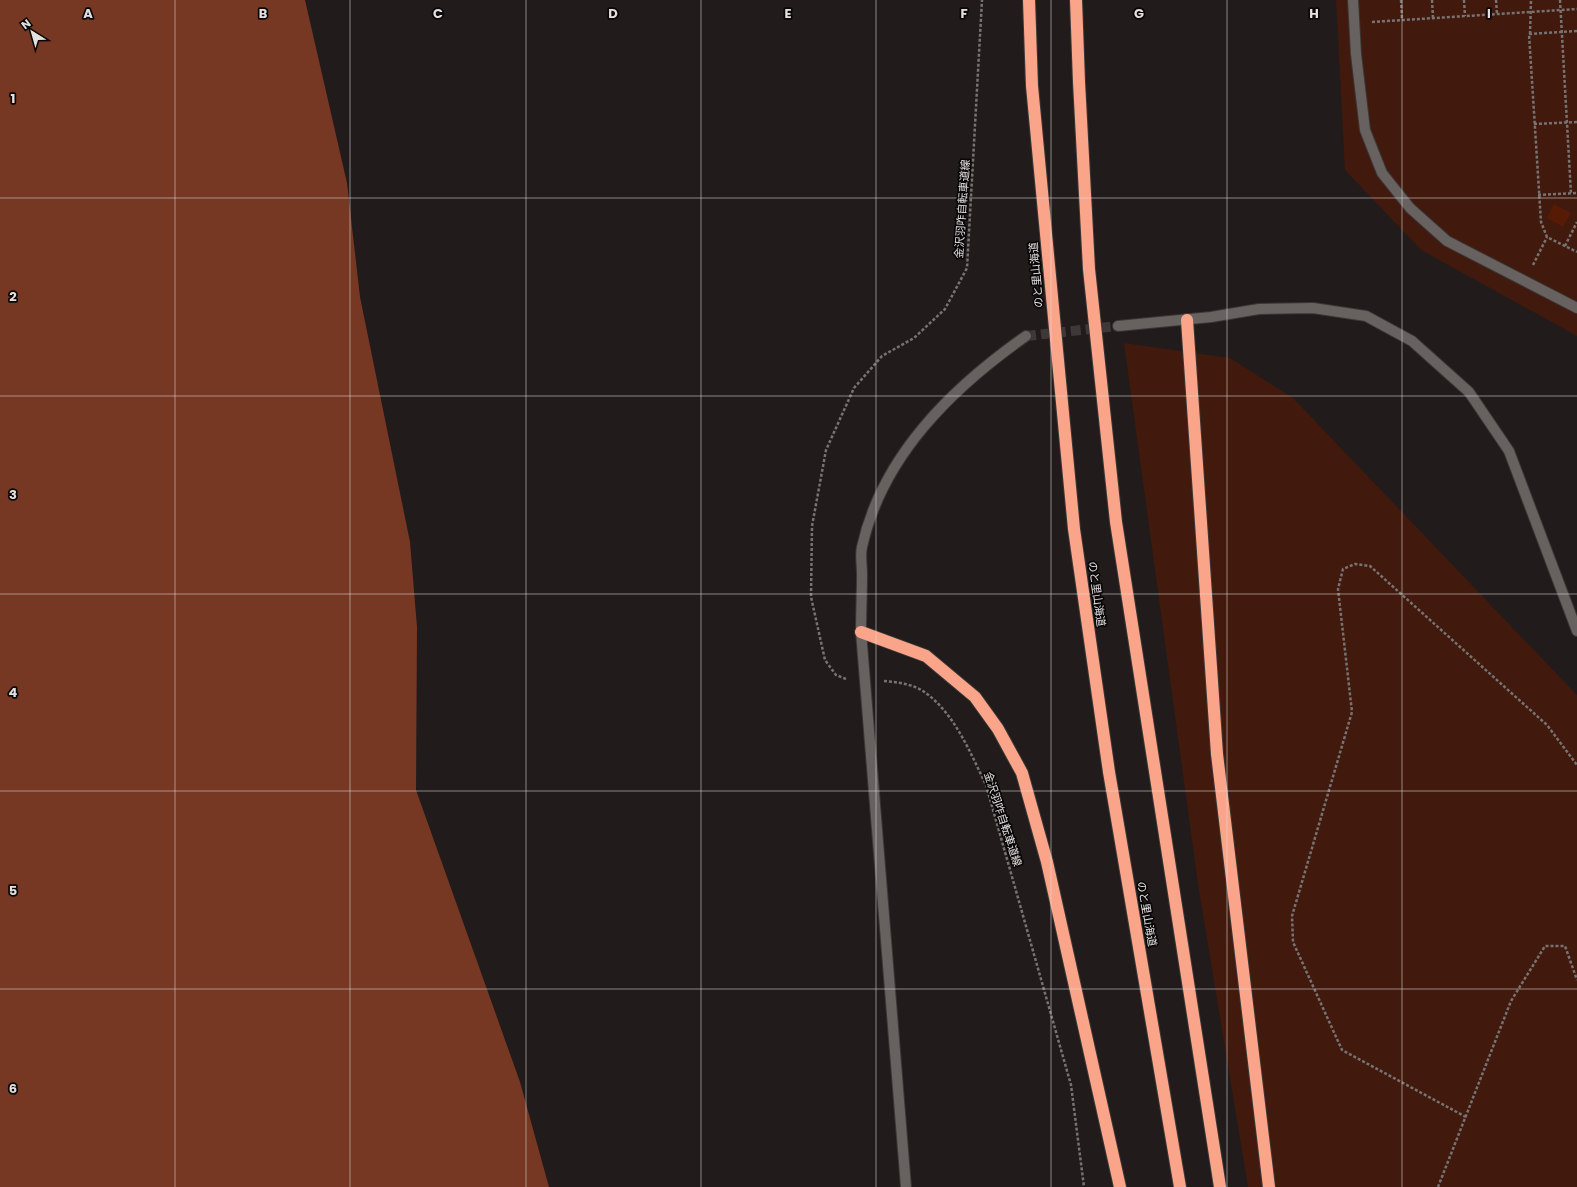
<svg xmlns="http://www.w3.org/2000/svg" width="1577" height="1187" viewBox="0 0 1577 1187" font-family="Poppins,'Noto Sans JP',sans-serif">
<rect width="100%" height="100%" fill="#211c1b"/>
<g fill="#41190d">
<path d="M1336,0H1577V336L1421,250L1345,170Z"/>
<path d="M1124,343L1230,358L1293,398L1577,695V1187H1248L1198,884Z"/>
</g>
<path fill="#763723" d="M0,0H305L347,183L360,297L410,542L417,627L416,790L520,1082L549,1187H0Z"/>
<path fill="#561a05" d="M1554,204L1571,213L1563,227L1547,218Z"/>
<g fill="none" stroke-linecap="round" stroke-linejoin="round">
<path stroke="#3e3938" stroke-width="10" stroke-dasharray="10 5" stroke-linecap="butt" d="M1026,336L1118,326"/>
<defs>
<path id="lane" d="M1353,0L1356,54L1365,130L1382,173L1410,208L1447,241L1577,308"/>
<g id="street">
<path d="M1118,326L1211,317L1259,309L1313,308L1366,316L1412,341L1469,392L1509,451L1577,631"/>
<path d="M906,1187L861,632C861,613 862,593 862,574C862,565 860,555 862,547C882,456 952,388 1026,336"/>
</g>
<g id="highway">
<path d="M1029,0L1032,86L1074,529L1109,772L1180,1187"/>
<path d="M1076,0L1079,82L1089,269L1116,522L1220,1187"/>
<path d="M1187,320L1217,754L1269,1187"/>
<path d="M861,632L926,656L975,697L998,729L1022,773L1047,862L1120,1187"/>
</g>
</defs>
<use href="#lane" stroke="#3b3736" stroke-width="12"/>
<use href="#street" stroke="#3b3736" stroke-width="12"/>
<use href="#highway" stroke="#3b3736" stroke-width="14"/>
<g stroke="#777372" stroke-width="2.5" stroke-dasharray="3 2" stroke-linecap="butt">
<path d="M1401,0L1402,20"/>
<path d="M1432,0L1433,18"/>
<path d="M1464,0L1465,16"/>
<path d="M1496,0L1497,14"/>
<path d="M1560,0L1571,194"/>
<path d="M1372,22L1577,9"/>
<path d="M1577,31L1529,34L1541,222L1547,237L1577,252"/>
<path d="M1530,34L1531,0"/>
<path d="M1534,124L1577,122"/>
<path d="M1538,195L1577,193"/>
<path d="M1565,246L1577,222"/>
<path d="M1533,265L1547,237"/>
<path d="M846,679L836,675L825,660L811,597L812,526L826,450L854,388L882,356L914,338L945,309L967,268L982,0"/>
<path d="M884,681C897,682 912,684 923,691C954,712 970,752 986,785L1071,1085L1084,1187"/>
<path d="M1466,1117L1342,1050L1293,942L1292,916L1352,712L1338,589L1343,569L1355,564L1370,566L1547,725L1577,765"/>
<path d="M1438,1187L1511,1001L1545,946H1565L1577,980"/>
</g>
<use href="#lane" stroke="#676160" stroke-width="10"/>
<use href="#street" stroke="#676160" stroke-width="10"/>
<use href="#highway" stroke="#faa48a" stroke-width="12"/>
</g>
<path fill="none" stroke="#e3e0df" stroke-width="1" stroke-opacity="0.55" d="M175,0V1187M350,0V1187M526,0V1187M701,0V1187M876,0V1187M1051,0V1187M1227,0V1187M1402,0V1187M0,198H1577M0,396H1577M0,594H1577M0,791H1577M0,989H1577"/>
<g text-anchor="middle" stroke-width="3.5" stroke-linejoin="round" paint-order="stroke">
<g font-size="11" fill="#e3e0df" stroke="#090707">
<text transform="translate(962 209) rotate(-86)" y="4">金沢羽咋自転車道線</text>
<text transform="translate(1036 275) rotate(-95)" y="4">のと里山海道</text>
<text transform="translate(1097 594) rotate(82)" y="4">のと里山海道</text>
<text transform="translate(1003 819) rotate(72)" y="4">金沢羽咋自転車道線</text>
<text transform="translate(1147 914) rotate(80)" y="4">のと里山海道</text>
</g>
</g>
<g font-size="13" text-anchor="middle" font-weight="bold" fill="#e3e0df" stroke="#090707" stroke-width="3.5" stroke-linejoin="round" paint-order="stroke">
<text x="88" y="18">A</text>
<text x="263" y="18">B</text>
<text x="438" y="18">C</text>
<text x="613" y="18">D</text>
<text x="788" y="18">E</text>
<text x="964" y="18">F</text>
<text x="1139" y="18">G</text>
<text x="1314" y="18">H</text>
<text x="1489" y="18">I</text>
<text x="13" y="103">1</text>
<text x="13" y="301">2</text>
<text x="13" y="499">3</text>
<text x="13" y="697">4</text>
<text x="13" y="895">5</text>
<text x="13" y="1093">6</text>
</g>
<g transform="translate(32 32) rotate(323)" stroke="#090707" stroke-width="3" paint-order="stroke">
<path d="M0-3L7 15L0 10L-7 15Z" fill="#e3e0df"/>
<text y="-6" font-size="11" font-weight="bold" text-anchor="middle" fill="#e3e0df">N</text>
</g>
</svg>
